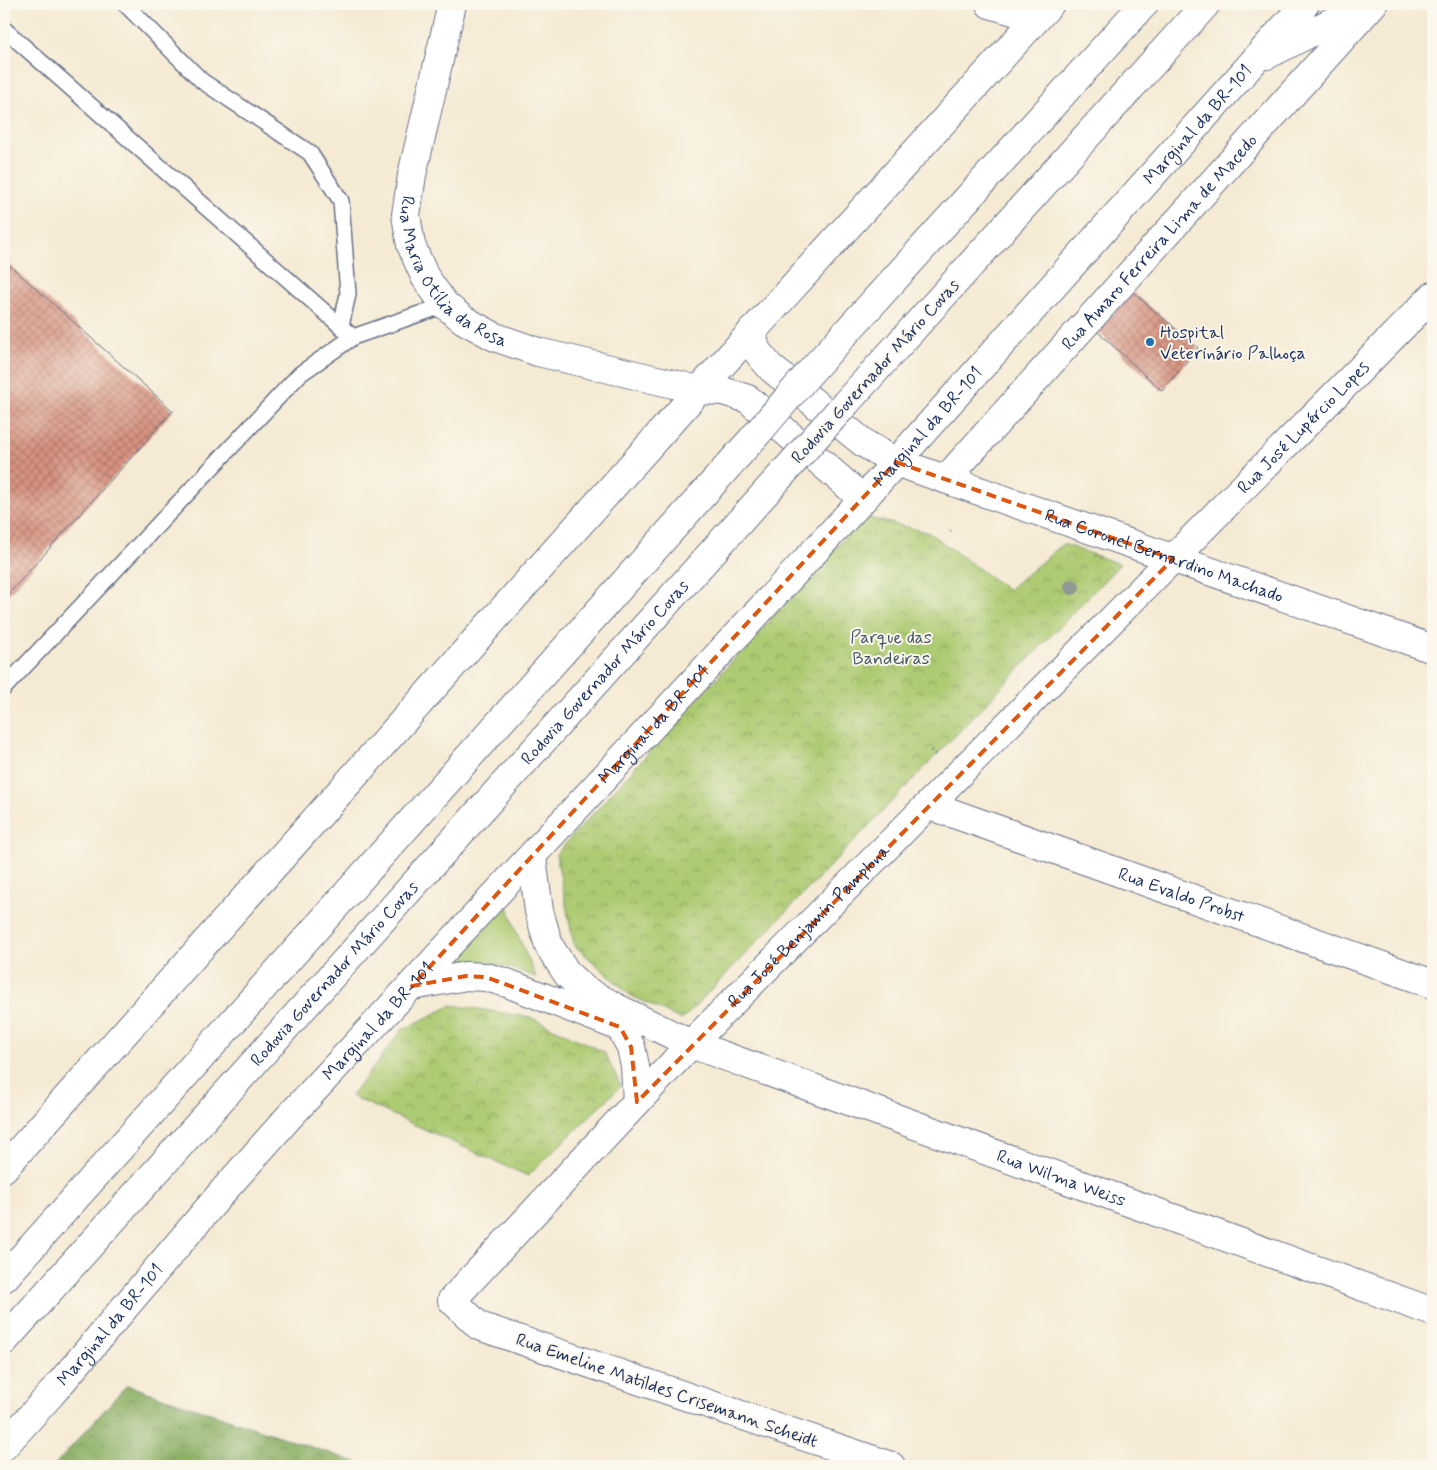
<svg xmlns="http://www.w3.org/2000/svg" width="1437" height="1470" viewBox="0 0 1437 1470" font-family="Mynerve,sans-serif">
<defs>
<pattern id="forest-crowns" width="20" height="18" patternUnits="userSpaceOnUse" patternTransform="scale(1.25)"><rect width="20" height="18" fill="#8aaf64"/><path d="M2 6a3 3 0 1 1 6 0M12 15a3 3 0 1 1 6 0" fill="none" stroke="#708f56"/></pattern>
<pattern id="park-crowns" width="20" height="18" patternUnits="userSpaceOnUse" patternTransform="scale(1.25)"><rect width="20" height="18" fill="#adcb72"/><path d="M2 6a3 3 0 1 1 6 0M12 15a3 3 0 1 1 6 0" fill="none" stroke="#8ca561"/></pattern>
<pattern id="building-cross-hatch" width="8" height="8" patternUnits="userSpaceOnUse" patternTransform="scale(1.25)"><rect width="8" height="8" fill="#d89380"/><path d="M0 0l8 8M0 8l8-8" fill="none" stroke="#ae786c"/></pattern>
</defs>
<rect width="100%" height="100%" fill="#fbf7ec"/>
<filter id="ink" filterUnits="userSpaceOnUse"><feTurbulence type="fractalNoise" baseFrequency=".02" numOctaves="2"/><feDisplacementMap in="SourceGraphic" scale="10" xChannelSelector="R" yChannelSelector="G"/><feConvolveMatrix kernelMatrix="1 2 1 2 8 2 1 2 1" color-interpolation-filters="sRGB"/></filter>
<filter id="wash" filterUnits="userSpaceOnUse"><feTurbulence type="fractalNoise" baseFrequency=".0096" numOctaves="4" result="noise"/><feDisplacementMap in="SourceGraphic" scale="20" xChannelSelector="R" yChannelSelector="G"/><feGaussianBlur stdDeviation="1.12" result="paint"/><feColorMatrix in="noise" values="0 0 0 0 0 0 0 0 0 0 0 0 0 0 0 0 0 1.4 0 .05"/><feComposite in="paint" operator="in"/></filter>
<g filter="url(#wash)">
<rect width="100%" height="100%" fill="#f5ead3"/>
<path fill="#adcb72" stroke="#647d68" d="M507,904L516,931L536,977L505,966L459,960Z"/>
<path fill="url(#forest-crowns)" stroke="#526f61" d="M127,1385L368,1466H54Z"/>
<g fill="url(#park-crowns)" stroke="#647d68">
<path d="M864,517L928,532L1008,590L1063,544L1120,564L682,1020L630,995L574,945L556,854Z"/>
<path d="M452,1005L530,1017L604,1052L621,1086L528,1176L351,1096L402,1030Z"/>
</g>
<g id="blocks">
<g fill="url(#building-cross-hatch)">
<path d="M4,260L173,411L4,599Z"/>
<path d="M1133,292L1198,348L1162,391L1097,331Z"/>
</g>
</g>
</g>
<g filter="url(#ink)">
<use href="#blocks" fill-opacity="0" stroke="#677087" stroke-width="1"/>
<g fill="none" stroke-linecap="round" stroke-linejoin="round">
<defs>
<g id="service">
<path d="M125,4L202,81L310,153L341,201L348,294L341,326"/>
<path d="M4,29L353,337"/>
<path d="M4,688L300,374L353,337L445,305"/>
</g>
<g id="minor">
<path id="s1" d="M946,479L1373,4"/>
<path id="s2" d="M929,805L1433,984"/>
<path id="s3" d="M532,857L539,911L549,946L568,975L585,990L617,1008L691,1044L1433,1312"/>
<path d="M412,986L466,976L486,977L507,983L620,1027L629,1029"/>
<path d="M620,1027L631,1047L635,1066L637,1102"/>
<path id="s4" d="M891,1466L479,1326L452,1300L691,1044L1433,296"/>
</g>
<g id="tertiary">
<path id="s5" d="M452,4L412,175L406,215L411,245L425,277L445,305L464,320L495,337L538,352L699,390"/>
<path id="s6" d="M896,462L1433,649"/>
</g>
<path id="secondary" d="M990,4L1037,18"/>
<g id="primary">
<path d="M1267,55L1367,4"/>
<path d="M752,331L756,350L771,368L865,444L896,462"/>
<path d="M699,390L723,391L748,399L863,499"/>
<path d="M4,1168L699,390L1050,4"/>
<path id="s7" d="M4,1446L52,1393L225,1189L288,1118L863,499L1305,4"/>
</g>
<g id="motorway">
<path d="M811,371L1144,4"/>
<path d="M846,403L1206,4"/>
<path d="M4,1278L755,436"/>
<path id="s8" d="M4,1341L786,470"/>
</g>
</defs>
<use href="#service" stroke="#677087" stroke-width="18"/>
<use href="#minor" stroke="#677087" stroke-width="30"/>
<use href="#tertiary" stroke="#677087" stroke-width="30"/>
<use href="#secondary" stroke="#677087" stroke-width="30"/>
<use href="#primary" stroke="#677087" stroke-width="30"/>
<use href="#motorway" stroke="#677087" stroke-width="30"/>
<g stroke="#677087" stroke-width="3" stroke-dasharray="1 4" stroke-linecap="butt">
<path d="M950,531L953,528"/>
<path d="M931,750L937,756"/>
</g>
<use href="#service" stroke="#fff" stroke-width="15"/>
<use href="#minor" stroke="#fff" stroke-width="28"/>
<use href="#tertiary" stroke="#fff" stroke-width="28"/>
<use href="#secondary" stroke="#fff" stroke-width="28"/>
<use href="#primary" stroke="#fff" stroke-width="28"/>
<use href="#motorway" stroke="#fff" stroke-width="28"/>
<defs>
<g id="motorway-bridge">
<path d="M755,436L811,371"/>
<path d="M786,470L846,403"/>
</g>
</defs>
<use href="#motorway-bridge" stroke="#677087" stroke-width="30" stroke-linecap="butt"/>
<use href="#motorway-bridge" stroke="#fff" stroke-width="28"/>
</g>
<circle fill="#919995" cx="1072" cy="587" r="8"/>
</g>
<path fill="none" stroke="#de5710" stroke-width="4" stroke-dasharray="10 6" stroke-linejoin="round" d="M896,462L1173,559L637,1102L631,1047L620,1027L486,977L466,976L412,986Z"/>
<circle fill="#1f6fb2" stroke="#fbf7ec" stroke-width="2" cx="1150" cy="342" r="5"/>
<g text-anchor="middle" stroke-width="4" stroke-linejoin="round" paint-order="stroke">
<g font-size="18" fill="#1b2f5e" stroke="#fbf7ec">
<text dy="6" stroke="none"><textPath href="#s7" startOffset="1781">Marginal da BR-101</textPath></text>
<text dy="6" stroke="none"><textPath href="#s1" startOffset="319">Rua Amaro Ferreira Lima de Macedo</textPath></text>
<text dy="6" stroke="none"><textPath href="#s5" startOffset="292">Rua Maria Otília da Rosa</textPath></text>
<text transform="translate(875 371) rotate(-48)" y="6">Rodovia Governador Mário Covas</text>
<text dy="6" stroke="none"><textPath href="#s7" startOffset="1376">Marginal da BR-101</textPath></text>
<text dy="6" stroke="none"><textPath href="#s4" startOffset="1692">Rua José Lupércio Lopes</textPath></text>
<text dy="6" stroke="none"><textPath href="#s6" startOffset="284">Rua Coronel Bernardino Machado</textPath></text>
<text dy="6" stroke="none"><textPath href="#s8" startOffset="899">Rodovia Governador Mário Covas</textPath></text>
<text dy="6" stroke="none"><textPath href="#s7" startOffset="971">Marginal da BR-101</textPath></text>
<text dy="6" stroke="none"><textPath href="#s2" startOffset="268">Rua Evaldo Probst</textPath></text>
<text dy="6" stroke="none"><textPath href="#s4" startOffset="990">Rua José Benjamin Pamplona</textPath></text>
<text dy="6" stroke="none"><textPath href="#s8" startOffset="494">Rodovia Governador Mário Covas</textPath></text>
<text dy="6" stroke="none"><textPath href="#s7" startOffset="566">Marginal da BR-101</textPath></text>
<text dy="6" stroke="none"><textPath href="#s3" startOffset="661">Rua Wilma Weiss</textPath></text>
<text dy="6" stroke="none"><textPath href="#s7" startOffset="161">Marginal da BR-101</textPath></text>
<text transform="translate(667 1390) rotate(19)" y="6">Rua Emeline Matildes Crisemann Scheidt</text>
</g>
<g font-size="18" fill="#1b2f5e" stroke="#fbf7ec" text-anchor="start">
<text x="1160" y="338">Hospital<tspan x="1160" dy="21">Veterinário Palhoça</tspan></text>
</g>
<g font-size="18" fill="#405663" stroke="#fbf7ec">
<text x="891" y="643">Parque das<tspan x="891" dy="21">Bandeiras</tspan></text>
</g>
</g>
<rect width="1437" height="1470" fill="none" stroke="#fbf7ec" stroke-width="20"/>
</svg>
